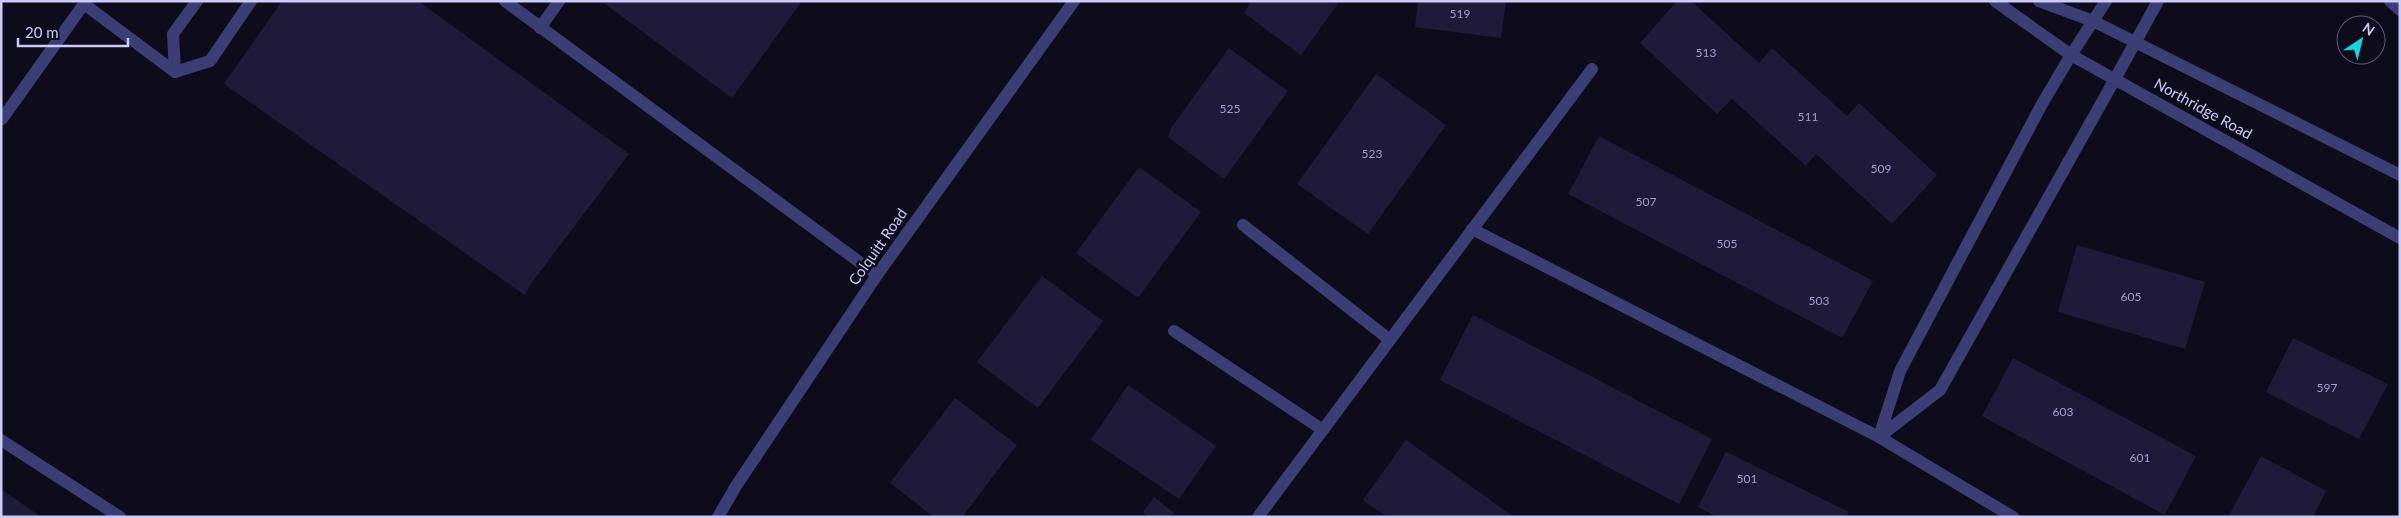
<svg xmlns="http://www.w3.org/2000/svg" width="2401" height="518" viewBox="0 0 2401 518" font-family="Lato,sans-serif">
<rect width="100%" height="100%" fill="#0e0c1a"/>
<g fill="#1f1a39">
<path d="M282,1H418L629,154L530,285L525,295L224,84Z"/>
<path d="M601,1H802L732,98Z"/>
<path d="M1252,1H1340L1301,55L1244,13Z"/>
<path d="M1418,1H1506L1501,38L1415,27Z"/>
<path d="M1677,1H1691L1759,63L1772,48L1847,116L1859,103L1937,175L1892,224L1816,154L1806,166L1732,99L1717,114L1640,43Z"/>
<path d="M1229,48L1288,91L1224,179L1168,137L1171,128Z"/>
<path d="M1376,74L1446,125L1368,234L1297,184Z"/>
<path d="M1599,136L1873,281L1842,338L1568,194Z"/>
<path d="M1139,167L1201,212L1138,298L1076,253Z"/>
<path d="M2077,245L2205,282L2185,349L2058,312Z"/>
<path d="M1042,276L1103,321L1038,408L977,362Z"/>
<path d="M1473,315L1712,439L1679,504L1440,380Z"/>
<path d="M2293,338L2388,384L2359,439L2266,392Z"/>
<path d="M2013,358L2196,456L2165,515L1982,416Z"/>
<path d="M1128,385L1216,446L1179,499L1091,440Z"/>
<path d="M955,398L1017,445L962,517H934L890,483Z"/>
<path d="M1406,440L1514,517H1387L1363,500Z"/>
<path d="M1726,452L1849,512L1846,517H1714V515L1698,507Z"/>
<path d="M2261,456L2326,491L2313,517H2228Z"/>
<path d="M1,489L41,517H1Z"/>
<path d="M1154,497L1174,513L1171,517H1149L1143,512Z"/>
</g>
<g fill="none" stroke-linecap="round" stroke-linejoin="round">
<g stroke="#3b3d75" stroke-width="12">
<path d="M505,1L877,275"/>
<path d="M2390,1L2400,10"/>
<path d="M84,4L175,72"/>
<path d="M540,28L559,1"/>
<path d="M2071,55L2042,104L1900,371L1879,437L1940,390L2115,79"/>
<path d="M175,72L210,61L251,1"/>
<path d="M175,72L173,34L197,1"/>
<path d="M2,119L86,1"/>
<path d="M1243,225L1390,340"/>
<path d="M1472,229L1879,437L2013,517"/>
<path d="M1174,331L1323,430"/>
<path d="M1258,517L1592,69"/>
</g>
<g stroke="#3b3d75" stroke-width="12">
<path d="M2071,55L2106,1"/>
<path d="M2115,79L2158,1"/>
<path d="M1,440L120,517"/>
</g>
<g stroke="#3b3d75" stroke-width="12">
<path d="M1995,1L2071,55L2400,238"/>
<path d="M2039,1L2093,21L2400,175"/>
<path d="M718,517L736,486L877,275L1074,1"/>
</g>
</g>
<g text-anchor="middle" stroke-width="5" stroke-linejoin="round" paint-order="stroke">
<g font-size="12" fill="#a29fca">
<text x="1460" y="18">519</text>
<text x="1706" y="57">513</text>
<text x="1230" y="113">525</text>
<text x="1808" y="121">511</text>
<text x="1372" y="158">523</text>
<text x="1881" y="173">509</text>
<text x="1646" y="206">507</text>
<text x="1727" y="248">505</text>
<text x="2131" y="301">605</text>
<text x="1819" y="305">503</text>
<text x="2327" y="392">597</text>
<text x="2063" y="416">603</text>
<text x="2140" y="462">601</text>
<text x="1747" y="483">501</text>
</g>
<g font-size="15" fill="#cdcbfa" stroke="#0e0c1a">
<text transform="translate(2203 109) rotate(29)" y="5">Northridge Road</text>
<text transform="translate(878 247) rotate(-55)" y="5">Colquitt Road</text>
</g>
</g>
<rect width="2401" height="518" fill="none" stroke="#cdcbfa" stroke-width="5"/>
<g transform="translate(2361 40) rotate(35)"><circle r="24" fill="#0e0c1a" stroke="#5a5874"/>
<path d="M0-4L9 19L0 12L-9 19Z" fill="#14d5dc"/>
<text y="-8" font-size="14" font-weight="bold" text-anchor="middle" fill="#cdcbfa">N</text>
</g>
<path d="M18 38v8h110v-8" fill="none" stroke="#cdcbfa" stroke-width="2.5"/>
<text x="25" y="38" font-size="15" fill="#cdcbfa" stroke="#0e0c1a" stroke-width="4" paint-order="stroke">20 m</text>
</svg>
